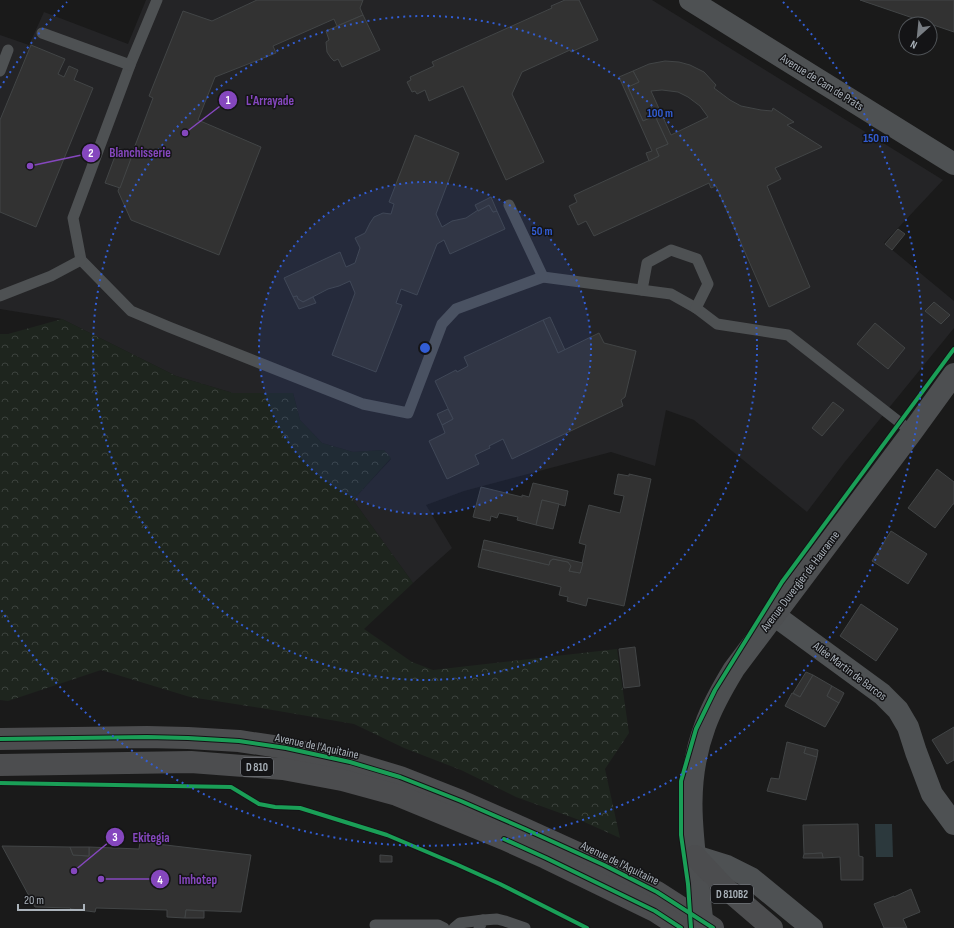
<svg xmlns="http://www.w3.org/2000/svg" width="954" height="928" viewBox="0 0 954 928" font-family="'Sofia Sans Condensed',sans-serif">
<defs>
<pattern id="forest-crowns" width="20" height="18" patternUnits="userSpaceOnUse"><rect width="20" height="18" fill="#1e251e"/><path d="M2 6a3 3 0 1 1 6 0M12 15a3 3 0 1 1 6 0" fill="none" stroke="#3c423d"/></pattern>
</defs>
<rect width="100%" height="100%" fill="#1a1a1a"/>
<path fill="#242426" d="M146,0H652L943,180L884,243L954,301V328L844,463L807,512L694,420L666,410L655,466L611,452L464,491L426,505L452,548L413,583L353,500L391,459L384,450L353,452L322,443L300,420L293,393H233L176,376L62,319L0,309V35L29,45L44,12L128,44Z"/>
<path fill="url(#forest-crowns)" d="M62,319L176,376L233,393H293L300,420L322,443L353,452L384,450L391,458L353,500L413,583L364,629L412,662L433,670L617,649L629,733L605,769L620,838L582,821L516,797L461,770L404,748L354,724L261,708L190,697L101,670L8,701L0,700V334H8Z"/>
<path fill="#2c393d" d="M875,824H892L893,857H876Z"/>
<g fill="#323232" stroke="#424546" fill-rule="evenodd">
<path d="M257,0H363L360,8L363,15L337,26L334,19L273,46L276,53L215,77L198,120L261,147L219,255L131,220L118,191L153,98L149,96L183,11L212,21Z"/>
<path d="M565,0H579L598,40L571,52L570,50L522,72L512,94L544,162L506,180L463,86L429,101L425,90L417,94L415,91L412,92L407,82L411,80L410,77L434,66L432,62L552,8L551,6Z"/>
<path d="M860,0H954V32Z"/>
<path d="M363,15L380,50L342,67L338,59L334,61L331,58L327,52L326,42L329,40L326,31Z"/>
<path d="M31,45L65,59L58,74L64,77L69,66L78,70L74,80L93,88L36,227L0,212V120Z"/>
<path d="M665,61L679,62L690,65L704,72L716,85L714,88L730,100L741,106L761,110L772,111L773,108L794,122L787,125L822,147L775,168L781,179L767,186L810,287L769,307L716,186L711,188L709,183L594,236L586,221L578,225L569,206L577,202L574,195L659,156L656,149L668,144L655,116L643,121L628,87L639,82L633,71L649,64ZM662,90L678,92L688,97L700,106L708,117L671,135L651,91Z"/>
<path d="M633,71L639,82L628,87L643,121L655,116L668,144L656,149L659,156L649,161L646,153L652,151L619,77Z"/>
<path d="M415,135L459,153L436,214L442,227L452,221L466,218L478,210V211L489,205L493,212L497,211L505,229L450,254L444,240L437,244L417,295L401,289L396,303L402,305L376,372L332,355L355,293L350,281L339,286L328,289L303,302L298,299L297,296L293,297L284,278L340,252L346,267L355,263L360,248L355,238L365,233L370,223L374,217L383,213L391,214L394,204L389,202Z"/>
<path d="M118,148L133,153L120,188L105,183Z"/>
<path d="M491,197L497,211L493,212L489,205L478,211L475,205Z"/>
<path d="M898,229L905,234L892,250L885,244Z"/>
<path d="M297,296L298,299L303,302L313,297L316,303L299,309L293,297Z"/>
<path d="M934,302L950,315L941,324L925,311Z"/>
<path d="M550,317L565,350L558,353L543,320Z"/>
<path d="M543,320L558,353L599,333L604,343L636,351L625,397L621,400L623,406L512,459L503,439L489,446L490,448L475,455L479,464L447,479L429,441L445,433L442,425L453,419L435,381L456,370L457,372L468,366L464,357Z"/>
<path d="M875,323L905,348L888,369L857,344Z"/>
<path d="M833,402L844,410L822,436L812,428Z"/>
<path d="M448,409L453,419L442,425L437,414Z"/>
<path d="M937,469L954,482V504H953L935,528L908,508Z"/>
<path d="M618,474L629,476V474L651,479L624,606L588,598L586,606L567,601L568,597L559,595L561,587L478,567L482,549L549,565L550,561L553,559L568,562L571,566L569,571L580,573L586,545L579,543L589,505L620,513L624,496L614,494Z"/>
<path d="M533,483L568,491L565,506L542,500L536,525L517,520L518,517L499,513L497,518L491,516L490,521L473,517L481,487L522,497V495L529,497Z"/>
<path d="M542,500L559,504L553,529L536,525Z"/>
<path d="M891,531L927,554L908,584L872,561Z"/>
<path d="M484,540L583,563L580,573L569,571L571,566L568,562L553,559L550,561L549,565L482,549Z"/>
<path d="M861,604L898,629L876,661L840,636Z"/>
<path d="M635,647L640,686L624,688L619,649Z"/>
<path d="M806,672L813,675L800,697L793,693Z"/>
<path d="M813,675L832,686L827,696L839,703L825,727L785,706L792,693L800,697Z"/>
<path d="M832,686L844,693L839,703L827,696Z"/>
<path d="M954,727V760L947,764L932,740Z"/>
<path d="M787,742L806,747L804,753L817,757L806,800L767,791L771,778L779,779Z"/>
<path d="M806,747L818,750L817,757L804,753Z"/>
<path d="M858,824L859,856L863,857V880H841L840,857L823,858L822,853L804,854L803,825Z"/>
<path d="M140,842L251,855L241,912L186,910L185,918L167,917V910L96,908L95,912L71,909L70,908L35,907L2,846L70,847L73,855L89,856V847L139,849Z"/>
<path d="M70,847H89V856L73,855Z"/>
<path d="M822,853L823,858H803L804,854Z"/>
<path d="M380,855L392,856V862H380Z"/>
<path d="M911,889L920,912L903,919L907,928H884L874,904L894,896V897Z"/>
<path d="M186,910L204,911V918H185Z"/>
</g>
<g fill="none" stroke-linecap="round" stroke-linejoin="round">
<g stroke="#4e5153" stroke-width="11">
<path d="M157,0L130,65L73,218L81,260L131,311L169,327L363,404L408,413L442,324L456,309L543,277L671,294L696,308L717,324L788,335L912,432"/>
<path d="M42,33L130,65"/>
<path d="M0,71L8,50"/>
<path d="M509,205L543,277"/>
<path d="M642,290L647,263L671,250L697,259L708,284L696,308"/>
<path d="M0,296L51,276L81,260"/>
<path d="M375,925H438L444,928"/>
<path d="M454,928L460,923L483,920"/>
<path d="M479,928L483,920L497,919L505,921L525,928"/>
</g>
<g stroke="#4e5153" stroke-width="22">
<path d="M690,0L954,164"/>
<path d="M774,615L882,694L898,710L908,727L916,752L932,794L954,824"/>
<path d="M695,856L727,866L751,878L812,928"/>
</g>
<path stroke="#4d4f51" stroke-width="22" d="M699,891C692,833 684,782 705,726C712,706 723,687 734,669L912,432L954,374"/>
<g stroke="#4c4d4f" stroke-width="22">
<path d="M0,739L147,737L188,738L239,741L286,748L350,762L400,777L461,801L525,829L604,865L657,892L713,928"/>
<path d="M0,765L191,762L283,769L342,780L397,795L504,839L546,858L655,911L681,928"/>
<path d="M695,856L723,886L772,928"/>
</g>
<path stroke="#4d4f51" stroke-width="22" d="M699,891L703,928"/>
<defs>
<g id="cycleway">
<path d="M0,739L147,737L188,738L239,741L286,748L350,762L400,777L461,801L525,829L604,865L657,892L713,928"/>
<path d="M0,783L231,787L259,804L275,807L300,808L387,835L458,865L500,884L587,928"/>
<path d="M504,839L546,858L655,911L681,928"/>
<path d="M691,928L688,884L681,835V781L696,729L715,690L782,582L954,349"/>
</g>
</defs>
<use href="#cycleway" stroke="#141416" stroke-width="6"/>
<use href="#cycleway" stroke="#1a9f57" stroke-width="4"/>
</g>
<circle cx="425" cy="348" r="166" fill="#325dd4" fill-opacity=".12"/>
<g fill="none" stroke="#325dd4" stroke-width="2" stroke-dasharray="2 4">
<circle cx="425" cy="348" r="166"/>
<circle cx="425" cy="348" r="332"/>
<path d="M0 88A498 498 0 0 1 67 2M783 2A498 498 0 1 1 0 608"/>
</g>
<g text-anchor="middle" stroke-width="3" stroke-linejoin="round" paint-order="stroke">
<g fill="#141416" stroke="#7e838a" stroke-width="1">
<rect x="241" y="758" width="32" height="18" rx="3"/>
<rect x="711" y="885" width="42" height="18" rx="3"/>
</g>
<g font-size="11" font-weight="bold" fill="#abb3bb">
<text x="257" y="771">D 810</text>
<text x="732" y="898">D 810B2</text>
</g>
<g font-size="12" fill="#abb3bb" stroke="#141416">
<text transform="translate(822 82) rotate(32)" y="4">Avenue de Cam de Prats</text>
<text transform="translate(800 581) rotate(-53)" y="4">Avenue Duvergier de Hauranne</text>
<text transform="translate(850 671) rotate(37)" y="4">Allée Martin de Barcos</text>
<text transform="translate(317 746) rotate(12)" y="4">Avenue de l'Aquitaine</text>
<text transform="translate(620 863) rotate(26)" y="4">Avenue de l'Aquitaine</text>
</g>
</g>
<circle cx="425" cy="348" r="6" fill="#325dd4" stroke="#141416" stroke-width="2"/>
<g font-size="12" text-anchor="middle" font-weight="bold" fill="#325dd4" stroke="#141416" stroke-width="3" stroke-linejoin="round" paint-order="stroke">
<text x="660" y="117">100 m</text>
<text x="876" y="142">150 m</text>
<text x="542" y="235">50 m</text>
</g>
<path fill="none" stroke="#8547be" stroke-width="1.5" d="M185 133L228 100M30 166L91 153M74 871L115 837M101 879L160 879"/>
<g fill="#8547be" stroke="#141416" stroke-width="1.5">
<circle cx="185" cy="133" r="4"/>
<circle cx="30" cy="166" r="4"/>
<circle cx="74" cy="871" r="4"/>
<circle cx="101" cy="879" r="4"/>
<circle cx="228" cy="100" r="10"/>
<circle cx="91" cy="153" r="10"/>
<circle cx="115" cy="837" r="10"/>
<circle cx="160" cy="879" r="10"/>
</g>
<g font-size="12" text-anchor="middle" font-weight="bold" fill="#fff">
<text x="228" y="104">1</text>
<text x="91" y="157">2</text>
<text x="115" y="841">3</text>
<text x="160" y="884">4</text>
</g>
<g font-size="13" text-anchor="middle" font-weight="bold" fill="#8547be" stroke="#141416" stroke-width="3" stroke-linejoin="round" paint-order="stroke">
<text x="270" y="105">L'Arrayade</text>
<text x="140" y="157">Blanchisserie</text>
<text x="151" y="842">Ekitegia</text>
<text x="198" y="884">Imhotep</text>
</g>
<g transform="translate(918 36) rotate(207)"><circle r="19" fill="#141416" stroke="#505458"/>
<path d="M0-3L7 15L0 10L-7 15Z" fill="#787d83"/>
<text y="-6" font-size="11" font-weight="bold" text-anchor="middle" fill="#abb3bb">N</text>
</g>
<path d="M18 904v6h66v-6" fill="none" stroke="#abb3bb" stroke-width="2"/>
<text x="24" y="904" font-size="12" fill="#abb3bb" stroke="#141416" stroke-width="3" paint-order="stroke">20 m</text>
</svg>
